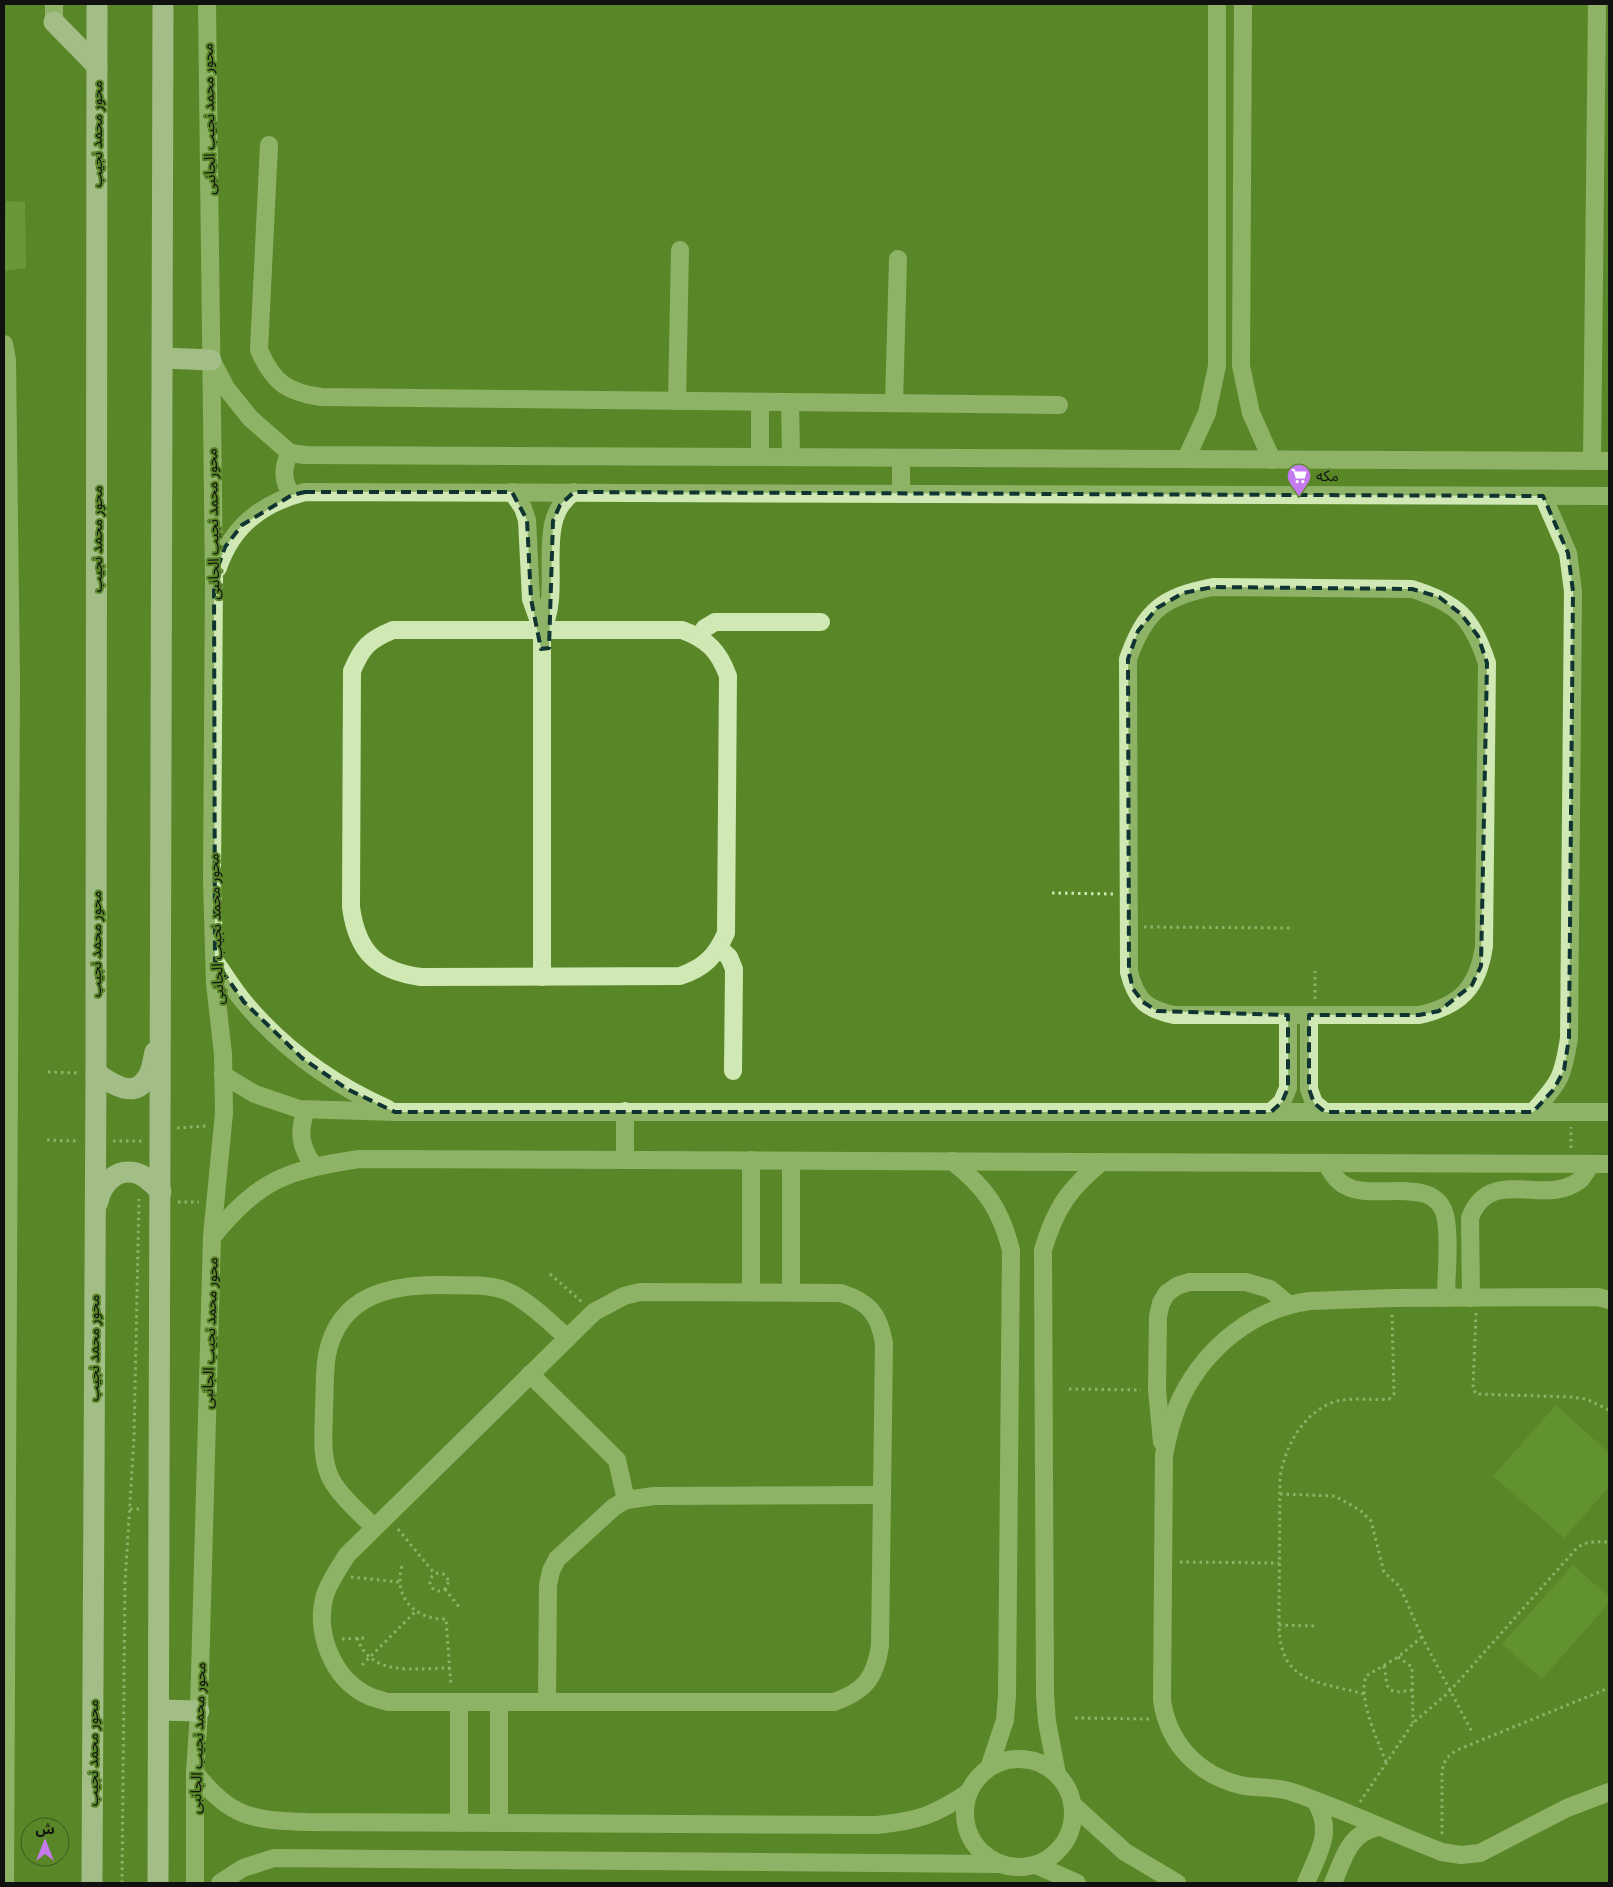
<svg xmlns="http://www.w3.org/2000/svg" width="1613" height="1887" viewBox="0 0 1613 1887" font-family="'Archivo Narrow','Noto Sans Arabic',sans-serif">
<rect width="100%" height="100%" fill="#598728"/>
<g fill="#6ea036">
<path d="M1556,1405L1609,1453V1487L1564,1538L1493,1476Z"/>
<path d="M1573,1565L1609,1597V1603L1542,1679L1502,1644Z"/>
</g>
<path fill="#7ead4d" d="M6,201L25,202L26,268L4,271Z"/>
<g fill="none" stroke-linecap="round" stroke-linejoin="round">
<g stroke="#cfe8b4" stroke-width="3" stroke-dasharray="2.5 4" stroke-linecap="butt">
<path d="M1052,893L1113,894"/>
<path d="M1144,927L1291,928"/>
<path d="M1315,999V971"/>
<path d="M48,1072L78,1073"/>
<path d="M177,1128L206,1126"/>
<path d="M47,1140L77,1141"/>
<path d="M113,1141H142"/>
<path d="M1571,1148V1127"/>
<path d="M178,1202H199"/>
<path d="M550,1274L582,1302"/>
<path d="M1476,1313L1473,1388L1476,1394L1571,1397L1586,1399L1609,1410"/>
<path d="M1069,1389L1141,1390"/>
<path d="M1280,1494L1335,1496L1360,1510L1371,1521L1384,1572L1400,1587L1422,1637L1472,1732"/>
<path d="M130,1509H142"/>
<path d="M398,1529L434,1573"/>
<path d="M1180,1562L1279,1563"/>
<path d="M402,1566C393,1597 415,1620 446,1619L451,1686"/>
<circle cx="439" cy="1582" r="9"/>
<path d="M351,1577L399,1582"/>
<path d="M445,1589L460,1608"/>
<path d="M1279,1625L1318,1626"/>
<path d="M357,1638C372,1678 415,1668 450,1668"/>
<path d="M342,1639L366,1638"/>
<path d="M1398,1657L1412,1667L1413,1723"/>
<path d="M362,1665L415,1612"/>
<path d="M1384,1666L1387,1685L1390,1690L1397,1692L1413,1690"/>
<path d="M1364,1694C1318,1681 1280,1684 1279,1625L1280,1476C1286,1446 1301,1416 1331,1403C1348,1396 1371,1401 1389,1399L1394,1394L1392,1314"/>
<path d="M1075,1718L1149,1719"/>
<path d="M1386,1762C1377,1739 1358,1699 1366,1676L1398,1657L1422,1637"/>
<path d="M1360,1802L1413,1723L1449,1692L1576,1549C1586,1540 1597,1542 1609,1542"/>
<path d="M1442,1834V1771C1444,1760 1448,1756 1457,1750L1609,1688"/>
<path d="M122,1883L125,1582L134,1438L139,1199"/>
</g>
<g stroke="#cfe8b4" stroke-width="18">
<path d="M1243,4L1241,366L1251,413L1272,460"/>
<path d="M54,22V4"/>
<path d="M269,145L259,350C273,382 286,392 321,397L1059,405"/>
<path d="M4,344L7,360L11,680L5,1883"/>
<path d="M213,363L226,388L250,418L290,453L305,455L1609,461"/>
<path d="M677,401L680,250"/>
<path d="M760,402V457"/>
<path d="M790,402L791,457"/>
<path d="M894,403L898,259"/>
<path d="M290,453C282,468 282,481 292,495"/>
<path d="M901,458V494"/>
<path d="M1186,459L1207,413L1217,366V4"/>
<path d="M1592,461L1597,4"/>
<path d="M512,492L523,508L527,520L531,599L542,630V977"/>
<path d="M218,568C232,526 262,503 305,492L1609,496"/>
<path d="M1213,587L1412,589C1457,603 1472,617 1487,663L1484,946C1478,988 1460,1006 1419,1015H1174C1146,1009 1136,1000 1129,972L1128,659C1145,611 1162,597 1213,587Z"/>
<path d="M393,630H682C707,639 719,651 728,676L726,933C716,956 704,968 680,976L421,977C377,971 357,952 351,907L352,671C362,647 369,640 393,630Z"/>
<path d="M542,630C564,587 532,520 574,492"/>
<path d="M699,636L705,628L715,622H821"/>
<path d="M719,948L729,957L734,969L733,1071"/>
<path d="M215,961C224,974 233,989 244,1002C283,1049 332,1084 388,1109"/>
<path d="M1309,1015V1089L1314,1103L1325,1112"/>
<path d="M223,1075L255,1094L299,1109L395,1112H1609"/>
<path d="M306,1110C298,1132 300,1147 314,1166"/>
<path d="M1271,1112L1282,1102L1288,1088V1015"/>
<path d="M1533,1112C1560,1082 1563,1077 1569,1038L1573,591L1568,553L1543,496"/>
<path d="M625,1160V1111"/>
<path d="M751,1160V1292"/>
<path d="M791,1161V1292"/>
<path d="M952,1161C986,1188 1000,1208 1011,1250L1007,1695L1005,1720L989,1768"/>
<path d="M1326,1163C1331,1172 1336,1181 1346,1186C1374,1202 1439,1172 1446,1220C1450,1245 1446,1273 1446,1298"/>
<path d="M213,1236C260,1179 287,1170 359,1159L1609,1164"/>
<path d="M640,1292L841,1293C869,1302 879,1314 884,1343L880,1646C875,1678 865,1691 834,1702H388C382,1700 375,1699 369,1696C333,1680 314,1632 325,1595C330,1580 339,1568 347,1555L594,1312L624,1296Z"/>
<path d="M1471,1298L1470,1218C1490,1164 1545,1208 1580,1180C1584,1176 1588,1169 1591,1164"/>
<path d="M1609,1300L1598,1297L1392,1298L1310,1301C1255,1308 1207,1346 1182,1396C1173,1414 1168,1435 1164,1455L1162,1700C1168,1743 1197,1774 1240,1785C1257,1789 1275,1786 1292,1792C1343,1809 1392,1833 1442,1852L1461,1855L1480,1853L1567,1808L1609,1792"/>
<path d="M530,1374L617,1460L626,1500"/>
<path d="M1162,1442L1157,1390L1158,1316L1161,1303L1167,1293L1177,1286L1189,1282H1246L1270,1289L1288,1304"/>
<path d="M374,1527C359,1512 341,1497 331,1479C320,1457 324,1431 324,1408C325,1391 324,1372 327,1355C339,1294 392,1284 444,1285C467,1286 491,1283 511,1293C532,1304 550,1323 568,1338"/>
<path d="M547,1702L548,1585L551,1571L557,1559L614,1507L626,1500L654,1496L882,1495"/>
<circle cx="1019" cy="1813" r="54"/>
<path d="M195,1773C232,1818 251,1820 307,1822L877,1825C918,1821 935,1815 969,1792"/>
<path d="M1057,1774L1047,1722L1045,1695L1043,1250C1055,1209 1069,1188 1102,1162"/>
<path d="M1074,1806L1125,1852L1177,1883"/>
<path d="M459,1823V1702"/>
<path d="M499,1823V1702"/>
<path d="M1036,1865L1077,1883"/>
<path d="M195,1883V1773L199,1711L212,1236L224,1113L223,1054L215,983L212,881L214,578L207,4"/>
<path d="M220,1883L243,1868L274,1858L999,1864"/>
<path d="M1306,1883C1318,1853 1334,1833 1316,1802"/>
<path d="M1333,1883C1344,1858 1348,1834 1378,1827"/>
</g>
<g stroke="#fafef6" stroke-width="21">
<path d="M54,22L97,66"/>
<path d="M163,358L211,360"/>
<path d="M96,1073C111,1083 133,1100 147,1078C152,1071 153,1060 155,1052"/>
<path d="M98,1202C101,1184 116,1168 136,1173C147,1176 154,1185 161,1192"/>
<path d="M159,1710L199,1711"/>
<path d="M92,1883L96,1073L97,4"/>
<path d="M158,1883L163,4"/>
</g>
</g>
<path d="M0 0H1613V1887H0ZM305,492H512L527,520L531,599L541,649L549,648L553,521L560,505L574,492L1543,496L1568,553L1573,591L1569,1038L1564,1070L1554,1089L1533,1112H1325L1314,1103L1309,1089V1015H1419L1439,1011L1472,985L1481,966L1487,663L1478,636L1461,614L1439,597L1412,589L1213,587L1183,593L1157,608L1138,631L1128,659L1129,972L1133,989L1143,1002L1157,1011L1288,1015V1088L1282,1102L1271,1112H395L347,1089L302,1058L244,1002L215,961L214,578L225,547L242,525L292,495Z" fill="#598728" fill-opacity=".55" fill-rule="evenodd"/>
<path fill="none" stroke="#103432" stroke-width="4" stroke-dasharray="10 6" stroke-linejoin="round" d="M305,492H512L527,520L531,599L541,649L549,648L553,521L560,505L574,492L1543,496L1568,553L1573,591L1569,1038L1564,1070L1554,1089L1533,1112H1325L1314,1103L1309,1089V1015H1419L1439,1011L1472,985L1481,966L1487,663L1478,636L1461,614L1439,597L1412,589L1213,587L1183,593L1157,608L1138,631L1128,659L1129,972L1133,989L1143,1002L1157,1011L1288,1015V1088L1282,1102L1271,1112H395L347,1089L302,1058L244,1002L215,961L214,578L225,547L242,525L292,495Z"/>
<defs>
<symbol id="supermarket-pin" viewBox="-11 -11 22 30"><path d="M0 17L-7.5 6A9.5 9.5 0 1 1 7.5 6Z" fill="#c57af0" stroke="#598728"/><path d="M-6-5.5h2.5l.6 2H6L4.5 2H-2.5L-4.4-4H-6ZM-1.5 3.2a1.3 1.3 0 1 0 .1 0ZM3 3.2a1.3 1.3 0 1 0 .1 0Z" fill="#fff"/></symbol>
</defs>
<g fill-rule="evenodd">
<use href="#supermarket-pin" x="1285" y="462" width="28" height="38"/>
</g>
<g text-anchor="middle" stroke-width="4" stroke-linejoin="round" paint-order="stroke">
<g font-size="15" fill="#111" stroke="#598728">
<text transform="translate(209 119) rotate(-91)" y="5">محور محمد نجيب الجانبى</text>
<text transform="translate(97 134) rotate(-90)" y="5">محور محمد نجيب</text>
<text transform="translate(213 524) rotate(-91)" y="5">محور محمد نجيب الجانبى</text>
<text transform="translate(97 539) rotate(-90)" y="5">محور محمد نجيب</text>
<text transform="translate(216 929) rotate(-92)" y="5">محور محمد نجيب الجانبى</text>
<text transform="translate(96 944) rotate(-90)" y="5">محور محمد نجيب</text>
<text transform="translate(210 1333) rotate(-88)" y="5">محور محمد نجيب الجانبى</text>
<text transform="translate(94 1348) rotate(-90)" y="5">محور محمد نجيب</text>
<text transform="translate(198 1738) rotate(-88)" y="5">محور محمد نجيب الجانبى</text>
<text transform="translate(93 1753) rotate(-90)" y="5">محور محمد نجيب</text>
</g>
<g font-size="15" fill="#111" stroke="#598728" text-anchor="start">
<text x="1316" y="481">مكه</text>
</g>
</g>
<rect width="1613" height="1887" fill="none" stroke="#111111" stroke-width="10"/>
<g transform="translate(45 1842)"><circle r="24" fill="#598728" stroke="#3c581f"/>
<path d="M0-4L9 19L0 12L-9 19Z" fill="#c57af0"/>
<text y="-8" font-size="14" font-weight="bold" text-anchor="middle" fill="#111111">ش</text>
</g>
</svg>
